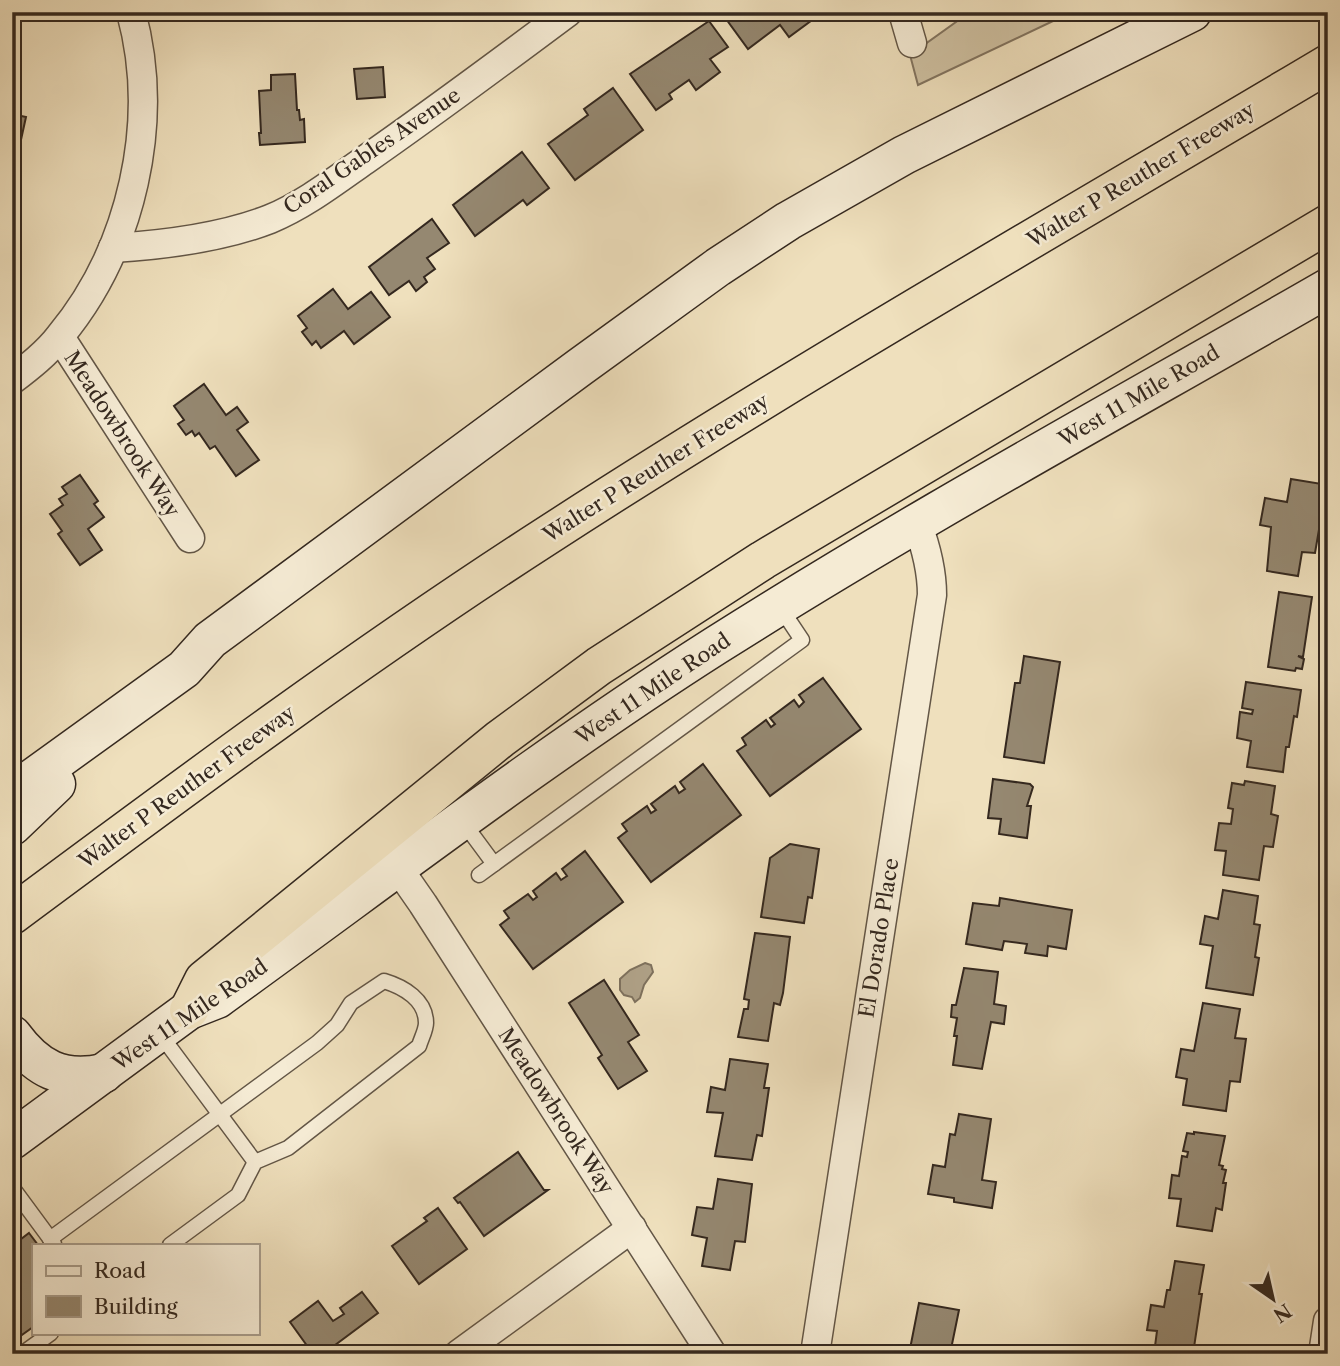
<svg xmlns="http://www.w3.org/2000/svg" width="1340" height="1366" viewBox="0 0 1340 1366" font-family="'Libre Caslon Text',serif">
<rect width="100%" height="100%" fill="#efe0bd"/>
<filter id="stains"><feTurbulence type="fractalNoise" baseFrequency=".00286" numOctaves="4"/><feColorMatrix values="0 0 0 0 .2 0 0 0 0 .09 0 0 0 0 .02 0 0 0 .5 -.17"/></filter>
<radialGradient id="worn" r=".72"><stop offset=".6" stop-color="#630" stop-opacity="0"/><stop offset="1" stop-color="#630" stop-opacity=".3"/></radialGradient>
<path fill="#cfc1a2" stroke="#827460" stroke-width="2" d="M970,12H1072L918,85L910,55Z"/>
<path fill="#afa187" stroke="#7e715d" stroke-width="2" d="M645,963L651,965L653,972L644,985L640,998L635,1002L632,997L624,995L620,990V979L630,970Z"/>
<g fill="#958871" stroke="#34281f" stroke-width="2">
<path d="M721,12H823L789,37L780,25L748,49Z"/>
<path d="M709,21L728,47L710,59L720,72L696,90L689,80L669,94L672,99L656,110L630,74Z"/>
<path d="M383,67L385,97L357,99L354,69Z"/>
<path d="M295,74L297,110H299L300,120L304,119L305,142L260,145L259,133H261L259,91L271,90V75Z"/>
<path d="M613,88L643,130L575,180L548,144L588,115L584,109Z"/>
<path d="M12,114L26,117L15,167H19L13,192Z"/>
<path d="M522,152L549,188L527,205L523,200L475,236L453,205Z"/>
<path d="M432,219L449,243L427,258L435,269L424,277L427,282L416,291L409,281L389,295L369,267Z"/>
<path d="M333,289L348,309L371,292L390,317L354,344L344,331L321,348L316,341L312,345L302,332L307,328L298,316Z"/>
<path d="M204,384L226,415L237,407L248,422L237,430L259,460L236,476L215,446L210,449L199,433L195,436L192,431L186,435L178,424L184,420L174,406Z"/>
<path d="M80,475L98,501L94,504L104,517L88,529L102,550L80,565L58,534L62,531L50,514L63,505L59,499L67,494L62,487Z"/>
<path d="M1291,479L1328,485L1324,518H1321L1315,553L1302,552L1298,576L1267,571L1271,527L1260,525L1265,498L1287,502Z"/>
<path d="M1279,592L1312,597L1303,657L1298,656L1304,659L1302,669L1296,668L1295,671L1268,667Z"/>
<path d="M1024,656L1060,662L1044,763L1004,757L1015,683H1020Z"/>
<path d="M823,678L861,729L770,796L737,751L746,745L742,738L766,720L771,727L775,724L770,718L794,700L799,707L804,702L799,695Z"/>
<path d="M1246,682L1301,690L1297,717L1294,716L1289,747H1286L1283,772L1247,767L1251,741L1237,738L1240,712L1252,714L1253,710L1242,708Z"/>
<path d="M703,764L741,815L651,882L618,838L627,831L622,824L647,806L651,813L656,810L651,804L675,786L679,793L685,789L680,782Z"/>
<path d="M993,779L1030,784L1033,787L1027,806H1031L1027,838L999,834L1001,819L988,818Z"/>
<path d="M1245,781L1275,786L1271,814L1278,816L1273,847L1264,846L1259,880L1223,875L1226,851L1215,850L1219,823L1231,824L1233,809L1228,808L1232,783L1244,785Z"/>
<path d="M790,844L819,849L812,898L808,897L804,923L761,917L770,858Z"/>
<path d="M585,851L623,902L533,969L500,925L509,918L504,911L528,894L533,900L537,897L533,891L556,873L561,880L567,876L562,869Z"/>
<path d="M1223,890L1258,896L1254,924L1260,925L1255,957L1259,958L1253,995L1206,988L1213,946L1200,944L1205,916L1218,919Z"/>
<path d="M1000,898L1072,910L1066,949L1048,946L1047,956L1025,953L1027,944L1004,941L1002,950L966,944L973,903L999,906Z"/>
<path d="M755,933L790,937L783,993L780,1005L774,1003L768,1041L738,1037L744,1009H748L749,1000L744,999Z"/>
<path d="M964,968L998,972L994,1004L1006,1006L1004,1024L991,1022L982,1069L953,1065L957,1036H954L957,1018L951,1017L952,1005H956Z"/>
<path d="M604,980L639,1035L628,1042L647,1071L618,1089L598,1058L602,1055L569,1003Z"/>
<path d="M1203,1003L1240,1009L1235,1038L1246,1039L1240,1082L1230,1081L1226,1111L1183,1105L1187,1079L1176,1077L1181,1049L1194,1051Z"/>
<path d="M730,1059L768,1064L764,1088H769L762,1136L757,1135L752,1160L715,1156L723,1113L707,1112L711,1087L725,1090Z"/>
<path d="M959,1114L991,1119L982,1180L996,1182L992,1208L954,1202V1198L928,1194L933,1165L945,1167L950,1134L955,1135Z"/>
<path d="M1194,1132L1225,1136L1219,1165L1223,1166L1222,1169L1226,1170L1223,1183H1226L1222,1210L1216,1208L1212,1231L1177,1226L1181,1199L1169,1198L1172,1175L1179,1176L1182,1156L1187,1157L1188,1152L1183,1151L1187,1133L1194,1134Z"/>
<path d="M518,1152L544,1190H548L484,1236L460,1202L458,1203L454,1198Z"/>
<path d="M718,1179L752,1184L745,1242L735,1241L730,1270L702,1266L707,1238L692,1235L697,1207L713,1209Z"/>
<path d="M438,1208L467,1249L419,1284L392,1246L427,1221L424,1218Z"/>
<path d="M29,1233L38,1245H33V1327L12,1342V1246Z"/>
<path d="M1175,1261L1204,1265L1199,1294H1202L1193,1354H1154L1157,1331L1147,1330L1151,1305L1164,1307L1167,1290H1170Z"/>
<path d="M362,1292L378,1313L323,1354H313L290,1322L318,1301L333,1321L344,1314L340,1308Z"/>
<path d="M919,1303L959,1310L950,1354H909Z"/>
<path d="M613,1347L618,1354H604Z"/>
</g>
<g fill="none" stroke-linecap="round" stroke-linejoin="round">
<defs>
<g id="service">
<path d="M463,822L494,864"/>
<path d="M479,875L802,640L780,607"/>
<path d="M160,1034L255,1162"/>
<path d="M12,1187L54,1244"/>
<path d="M50,1239L317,1043L337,1025L351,1003L384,981C404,987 426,1000 426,1023C426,1030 421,1039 419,1046L288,1148L255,1162L238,1195L170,1245"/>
<path d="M22,1354L51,1333"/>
</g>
<g id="minor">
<path d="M903,12L912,43"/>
<path d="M113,248C162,245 224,237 270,219C304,205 335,181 365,160C434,112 501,62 568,12"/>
<path d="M60,337L190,538"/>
<path d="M12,380C29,367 47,353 60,336C132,249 161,122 131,12"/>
<path d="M398,868L423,904L712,1354"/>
<path d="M459,1354L632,1228"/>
<path d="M815,1354L932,595C932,569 926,547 917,523"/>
<path d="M1323,1354L1328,1321"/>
</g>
<g id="secondary">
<path d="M12,793L184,669L210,640L580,367L718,267L788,221L904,155L1192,12"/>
<path d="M12,826L56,784"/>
<path d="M12,1035C37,1069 62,1082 104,1073"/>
<path d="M12,1140L189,1010L217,999C382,880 544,755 715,646C915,519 1123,406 1328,288"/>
</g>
<g id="motorway">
<path d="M12,915C187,785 362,655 545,537C801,371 1066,220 1328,64"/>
<path d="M189,1010L204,980L500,739L599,666L763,560L1328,224"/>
</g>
</defs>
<use href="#service" stroke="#635646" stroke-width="17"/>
<use href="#minor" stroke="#635646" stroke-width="31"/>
<use href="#secondary" stroke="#34281f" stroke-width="41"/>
<use href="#motorway" stroke="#34281f" stroke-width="41"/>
<use href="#service" stroke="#f5ebd4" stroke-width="14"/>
<use href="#minor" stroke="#f5ebd4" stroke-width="28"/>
<use href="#secondary" stroke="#f5ebd4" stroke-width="38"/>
<use href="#motorway" stroke="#efe0bd" stroke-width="38"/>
</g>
<g text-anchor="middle" stroke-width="5" stroke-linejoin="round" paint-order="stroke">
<g font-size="21" fill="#34281f" stroke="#f5ebd4">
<text transform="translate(372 151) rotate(-34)" y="7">Coral Gables Avenue</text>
<text transform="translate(1141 175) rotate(-31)" y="7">Walter P Reuther Freeway</text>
<text transform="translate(1139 396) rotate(-30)" y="7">West 11 Mile Road</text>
<text transform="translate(122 434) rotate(57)" y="7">Meadowbrook Way</text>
<text transform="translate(656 468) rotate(-32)" y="7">Walter P Reuther Freeway</text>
<text transform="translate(653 689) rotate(-34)" y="7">West 11 Mile Road</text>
<text transform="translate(187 787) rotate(-36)" y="7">Walter P Reuther Freeway</text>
<text transform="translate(879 938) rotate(-81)" y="7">El Dorado Place</text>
<text transform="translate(190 1015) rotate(-34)" y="7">West 11 Mile Road</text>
<text transform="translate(556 1111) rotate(57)" y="7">Meadowbrook Way</text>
</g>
</g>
<rect width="1340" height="1366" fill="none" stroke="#efe0bd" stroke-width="42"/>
<rect x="14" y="14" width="1312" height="1338" fill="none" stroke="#34281f" stroke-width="3.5"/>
<rect x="21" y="21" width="1298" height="1324" fill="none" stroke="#34281f" stroke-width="2"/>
<rect x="32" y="1244" width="228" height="91" fill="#f5ebd4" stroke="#a89d8c" stroke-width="2"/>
<rect x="46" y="1266" width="35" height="10" fill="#f5ebd4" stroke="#a89d8c" stroke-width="2"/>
<text x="94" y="1278" font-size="21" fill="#34281f">Road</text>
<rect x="46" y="1296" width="35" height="21" fill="#958871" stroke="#a89d8c" stroke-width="2"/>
<text x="94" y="1314" font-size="21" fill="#34281f">Building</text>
<g transform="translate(1273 1299) rotate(146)" stroke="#f5ebd4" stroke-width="5" paint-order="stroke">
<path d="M0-5L12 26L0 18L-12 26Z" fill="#34281f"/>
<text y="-10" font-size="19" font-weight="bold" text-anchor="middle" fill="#34281f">N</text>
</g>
<rect width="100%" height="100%" filter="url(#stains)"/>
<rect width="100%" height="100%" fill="url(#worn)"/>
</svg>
